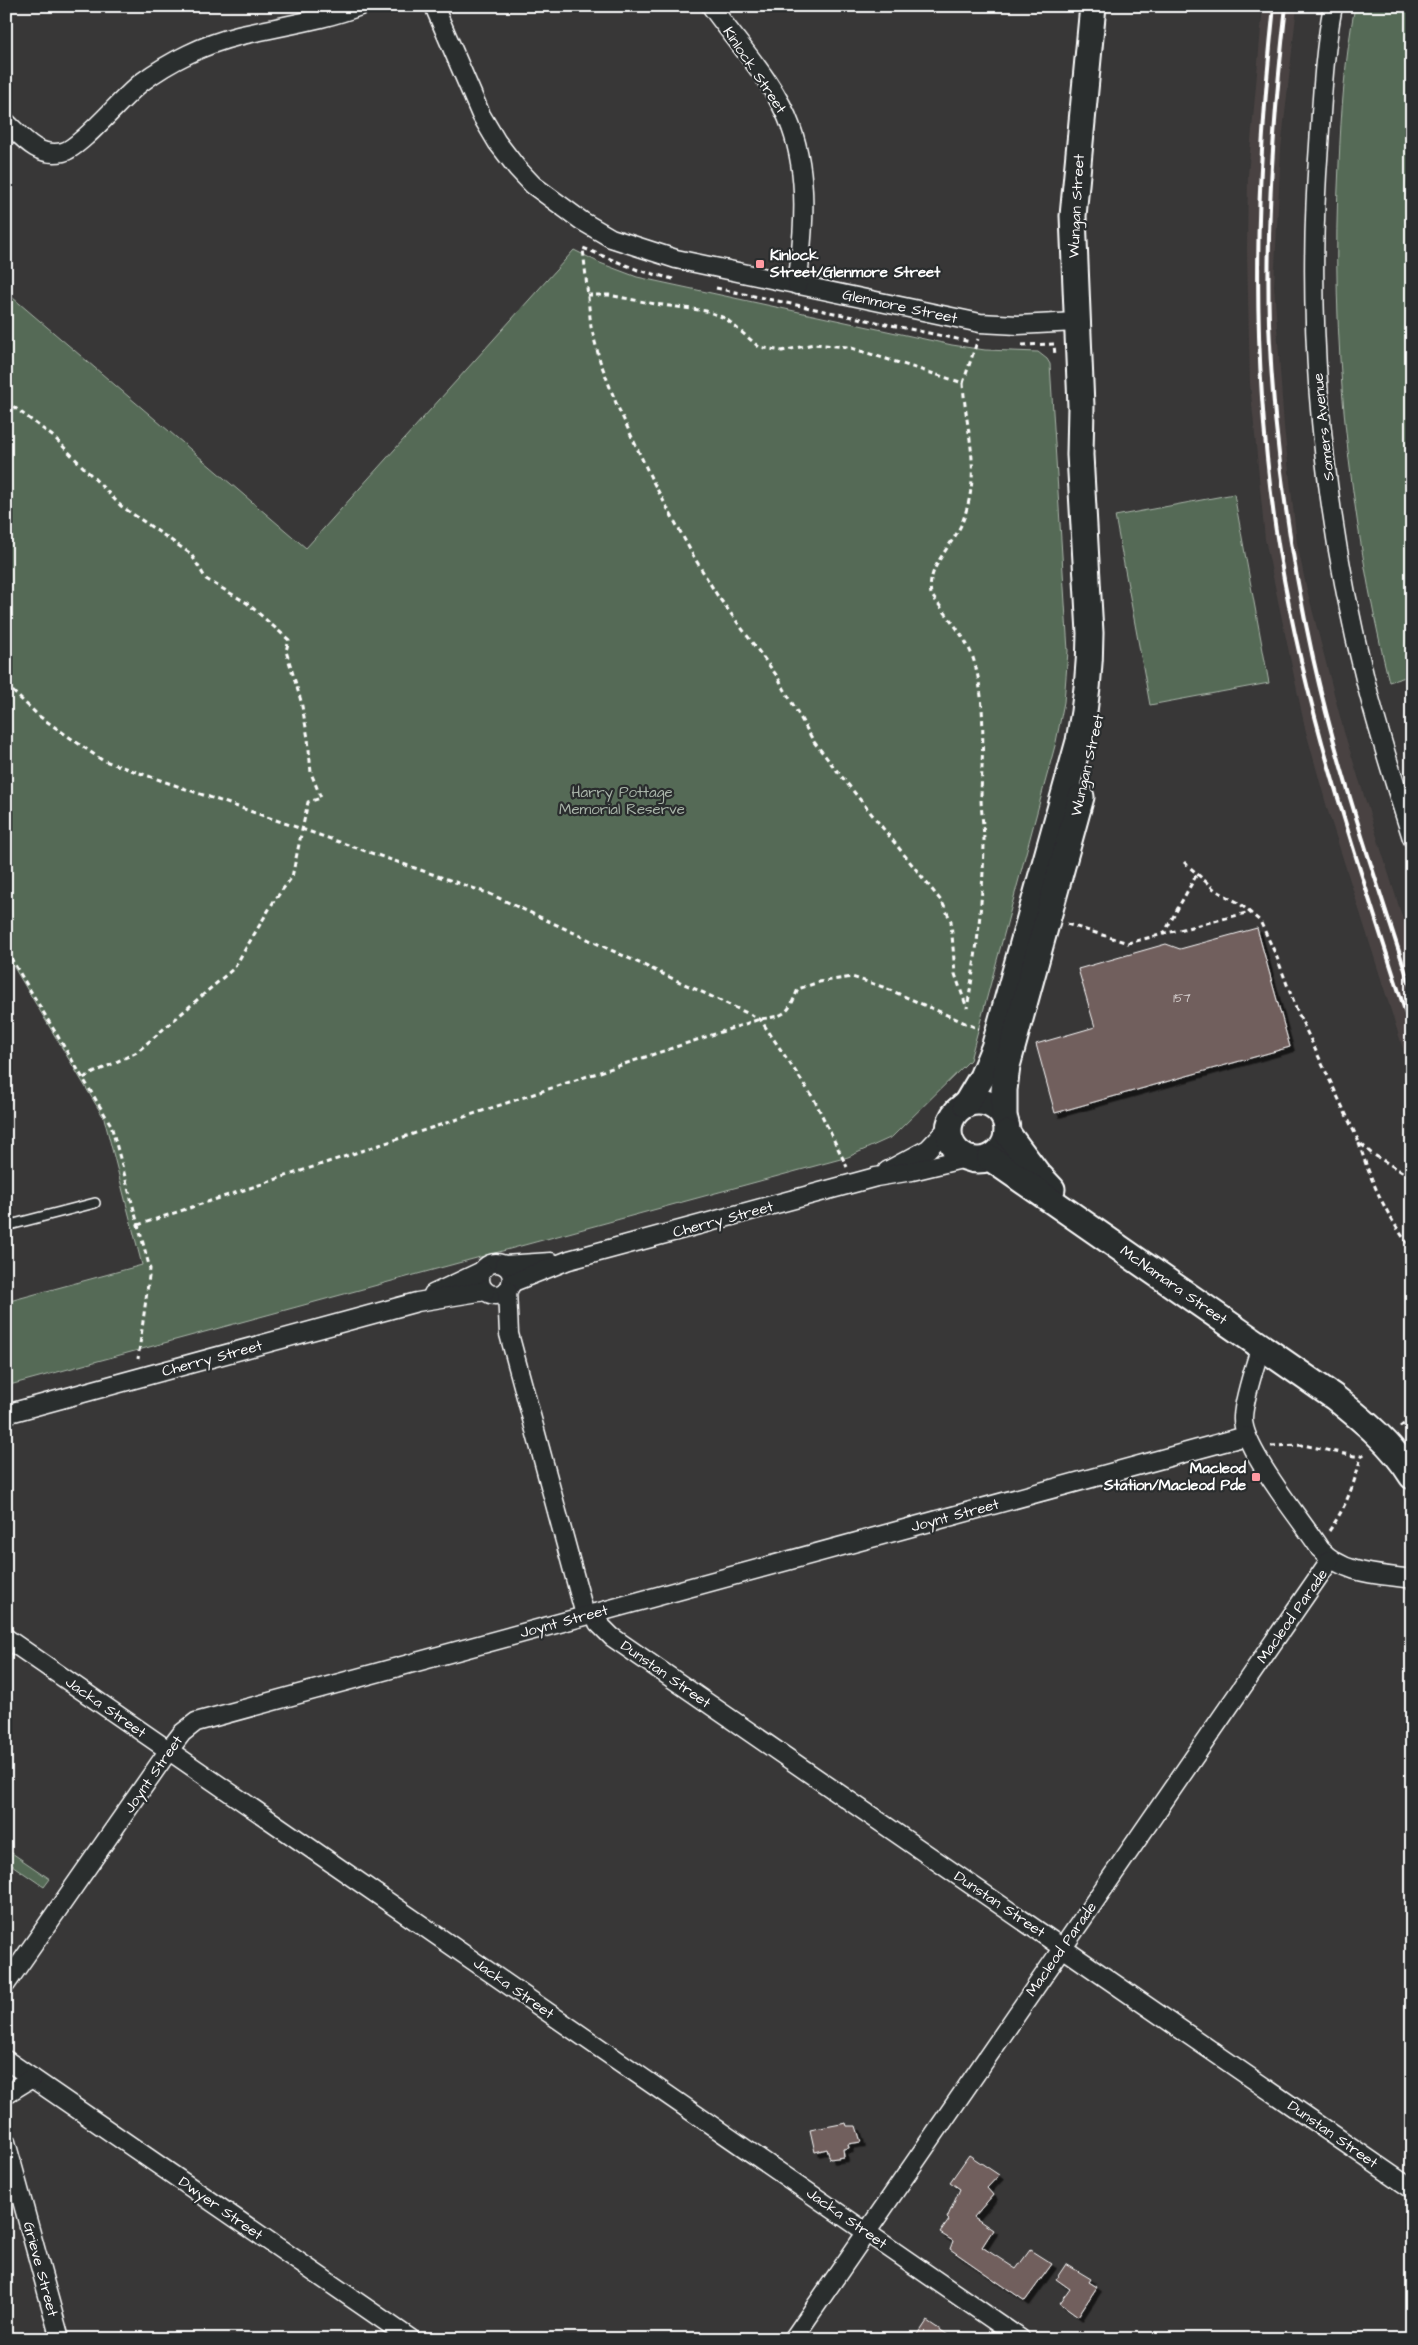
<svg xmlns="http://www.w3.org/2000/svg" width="1418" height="2345" viewBox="0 0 1418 2345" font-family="'Architects Daughter',sans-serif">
<defs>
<filter id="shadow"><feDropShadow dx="4.5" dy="4.5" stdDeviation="0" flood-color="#0009"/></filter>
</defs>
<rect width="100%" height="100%" fill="#383737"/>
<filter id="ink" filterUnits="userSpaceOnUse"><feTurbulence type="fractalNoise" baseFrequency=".02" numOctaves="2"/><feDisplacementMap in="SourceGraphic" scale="10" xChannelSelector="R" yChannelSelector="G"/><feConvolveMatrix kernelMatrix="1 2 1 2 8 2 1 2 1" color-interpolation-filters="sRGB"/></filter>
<g filter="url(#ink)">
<path fill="#494342" d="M1263,6H1297L1281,149L1274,285L1284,427L1297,543L1306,586L1344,732L1412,948V1077L1328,811L1305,728L1265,539L1250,383L1247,251L1248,175Z"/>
<g fill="#556b56" stroke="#aab5aa">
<path d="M1355,6H1412V675L1389,682C1348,513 1330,338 1339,164C1341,112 1345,58 1355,6Z"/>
<path d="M574,250L600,263L637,277L952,345L985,350L1038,352L1047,359L1050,364L1068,651L1064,702L1056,742L970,1060L892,1137L848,1157L6,1386V1302L142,1265L104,1118L6,954V292L306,548Z"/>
<path d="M1234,494L1269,683L1150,705L1115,516Z"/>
<path d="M6,1849L50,1879L44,1887L6,1861Z"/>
</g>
<g fill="#715e5d" stroke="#fff" filter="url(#shadow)">
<path d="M1257,928L1290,1047L1055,1113L1036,1044L1095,1027L1078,969L1166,944L1180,949Z"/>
<path d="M846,2123L847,2126H856L861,2142L848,2144L849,2148L843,2149L844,2157L830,2159L827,2149L815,2152L810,2130Z"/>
<path d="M969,2155L999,2175L987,2188L993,2195L974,2217L993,2230L982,2247L1016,2269L1030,2250L1052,2264L1025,2301L950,2249L953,2241L940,2233L949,2220L947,2218L960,2189L950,2182Z"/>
<path d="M1066,2264L1091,2279L1089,2282L1097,2287L1078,2316L1060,2303L1070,2289L1056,2279Z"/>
<path d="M927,2321L954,2339H915Z"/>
</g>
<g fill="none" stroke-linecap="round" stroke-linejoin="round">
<defs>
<path id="lane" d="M6,1226L95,1203"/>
<g id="street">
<path d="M434,6L481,115L497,142L517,168L533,185L582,221L611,238L676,259L980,323L1018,325L1076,322"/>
<path d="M711,6C737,43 776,84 791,127C809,177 804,232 797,285"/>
<path d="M1333,6C1324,51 1322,99 1319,145C1305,326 1322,508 1366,683C1379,735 1396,787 1412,838"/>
<path d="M6,122C22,137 38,158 63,152C81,148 123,96 142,82C170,61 205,44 238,36C279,26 321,21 360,6"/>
<path d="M887,1171L928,1149L949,1127"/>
<circle cx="496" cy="1279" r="16"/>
<path d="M504,1265L551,1262"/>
<path d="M511,1283L569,1260L876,1177L912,1171L966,1158"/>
<path d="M507,1290L509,1334L585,1615"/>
<path d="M433,1294L482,1271"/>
<path d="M1261,1346C1255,1366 1244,1397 1243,1417C1241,1448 1302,1520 1320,1549C1344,1575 1379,1574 1412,1579"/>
<path d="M6,1414L417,1302L485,1291"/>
<path d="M595,1613L598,1623L612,1637L1412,2189"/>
<path d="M6,1638L1021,2339"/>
<path d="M6,1984L169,1750L182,1733L196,1722L1246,1436"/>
<path d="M6,2060L411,2339"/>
<path d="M6,2094L32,2078"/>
<path d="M6,2142L60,2339"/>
<path d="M793,2339L1330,1560"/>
</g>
<g id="secondary">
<circle cx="978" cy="1131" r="29"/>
<path d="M966,1104L982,1077L994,1048L1079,741C1086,705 1090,670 1090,633L1080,455L1081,406L1073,216L1093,6"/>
<path d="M1004,1117V1090L1007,1066L1081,797"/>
<path d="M1007,1133L1037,1173L1052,1189"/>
<path d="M990,1158L1334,1397C1363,1420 1392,1444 1412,1476"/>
</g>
</defs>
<use href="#lane" stroke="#fff" stroke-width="12"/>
<use href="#street" stroke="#fff" stroke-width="21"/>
<use href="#secondary" stroke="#fff" stroke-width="29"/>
<g stroke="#fff" stroke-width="3" stroke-dasharray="5 4" stroke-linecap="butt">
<path d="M673,279L638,270L583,248L591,327L600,361L616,403L651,478L694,557L717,595L777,676L814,742L942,902L951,921L955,974L967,1008"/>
<path d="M716,288L971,342"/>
<path d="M587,295H609L655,304L706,311L725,318L759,347L782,351L814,344L848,347L963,383C966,436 983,469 962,523C952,547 926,567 931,594C945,614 967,637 974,661C987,704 982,753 981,797C981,812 984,827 984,842C983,898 977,953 967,1008"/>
<path d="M1022,345L1054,344L1055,356"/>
<path d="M963,383L978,339"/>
<path d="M6,401L55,438L121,506L191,554L206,579L247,603L289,640L286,651L301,701L308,738L311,773L321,798L308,802L292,877L274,901L234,968L137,1052L83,1078"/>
<path d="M6,685L39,716L102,760L490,894L760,1019L814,1099L847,1167"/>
<path d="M1184,862L1215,890L1239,903L1260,921L1276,955L1297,1011L1359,1142L1371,1153L1412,1178"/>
<path d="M1067,924L1128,943L1250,912"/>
<path d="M1163,935L1197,874"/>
<path d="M6,950L111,1125L150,1269L138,1359"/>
<path d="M1359,1143C1370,1180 1388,1219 1412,1249"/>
<path d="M138,1225L760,1019C786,1016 788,1014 798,989L819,982L852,977L883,987L979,1029"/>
<path d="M1400,1427L1412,1418"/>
<path d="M1271,1446L1303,1445L1354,1456H1361L1367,1452"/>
<path d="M1329,1531C1345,1509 1355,1483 1361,1456"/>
</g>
<use href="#lane" stroke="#2a2d2e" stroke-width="9"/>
<use href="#street" stroke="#2a2d2e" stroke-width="18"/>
<use href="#secondary" stroke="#2a2d2e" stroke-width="25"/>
<g stroke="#fff" stroke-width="4">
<path d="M1274,6C1255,185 1250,352 1276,531C1301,702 1360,868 1412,1033"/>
<path d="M1286,6C1274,112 1266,217 1269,323C1273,436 1289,548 1313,658C1338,771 1377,882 1412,992"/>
</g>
</g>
</g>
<g fill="#ff9aa2" stroke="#2a2d2e" stroke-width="2">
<rect x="755" y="259" width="10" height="10" rx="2.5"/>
<rect x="1251" y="1472" width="10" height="10" rx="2.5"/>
</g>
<g text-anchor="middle" stroke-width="4.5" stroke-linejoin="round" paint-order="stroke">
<g font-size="12" fill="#dcd7d6">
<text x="1182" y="1002">157</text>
</g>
<g font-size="15" fill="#fff" stroke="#2a2d2e">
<text transform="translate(755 70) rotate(56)" y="5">Kinlock Street</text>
<text transform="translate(1076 206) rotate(-87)" y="5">Wungan Street</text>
<text transform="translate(900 306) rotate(12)" y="5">Glenmore Street</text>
<text transform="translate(1323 427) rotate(-96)" y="5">Somers Avenue</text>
<text transform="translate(1087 765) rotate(-77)" y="5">Wungan Street</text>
<text transform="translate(723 1219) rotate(-15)" y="5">Cherry Street</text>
<text transform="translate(1174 1285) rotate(35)" y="5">McNamara Street</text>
<text transform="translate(212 1358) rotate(-15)" y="5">Cherry Street</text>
<text transform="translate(955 1515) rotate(-15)" y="5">Joynt Street</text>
<text transform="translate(1292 1616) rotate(-55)" y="5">Macleod Parade</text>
<text transform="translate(564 1621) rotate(-15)" y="5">Joynt Street</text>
<text transform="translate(666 1674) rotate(35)" y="5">Dunstan Street</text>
<text transform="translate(106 1707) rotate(35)" y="5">Jacka Street</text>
<text transform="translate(153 1774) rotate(-55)" y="5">Joynt Street</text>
<text transform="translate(1000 1904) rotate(34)" y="5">Dunstan Street</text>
<text transform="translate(1061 1949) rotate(-55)" y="5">Macleod Parade</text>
<text transform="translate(514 1988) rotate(35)" y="5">Jacka Street</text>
<text transform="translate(1333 2134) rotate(35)" y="5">Dunstan Street</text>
<text transform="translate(221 2208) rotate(35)" y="5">Dwyer Street</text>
<text transform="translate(847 2218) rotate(35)" y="5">Jacka Street</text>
<text transform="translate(41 2269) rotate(75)" y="5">Grieve Street</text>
</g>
<g font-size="15" font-weight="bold" fill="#fff" stroke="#2a2d2e" text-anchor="start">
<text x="770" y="260">Kinlock<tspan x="770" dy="17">Street/Glenmore Street</tspan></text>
<text x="1246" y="1473" text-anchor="end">Macleod<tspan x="1246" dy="17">Station/Macleod Pde</tspan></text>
</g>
<g font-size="15" fill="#aab5aa" stroke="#2a2d2e">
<text x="622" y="797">Harry Pottage<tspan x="622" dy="17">Memorial Reserve</tspan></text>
</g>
</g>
<rect width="1418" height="2345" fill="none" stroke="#2a2d2e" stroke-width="25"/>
<rect x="12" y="12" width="1393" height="2320" fill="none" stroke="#fff" stroke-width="2" filter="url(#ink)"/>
</svg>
